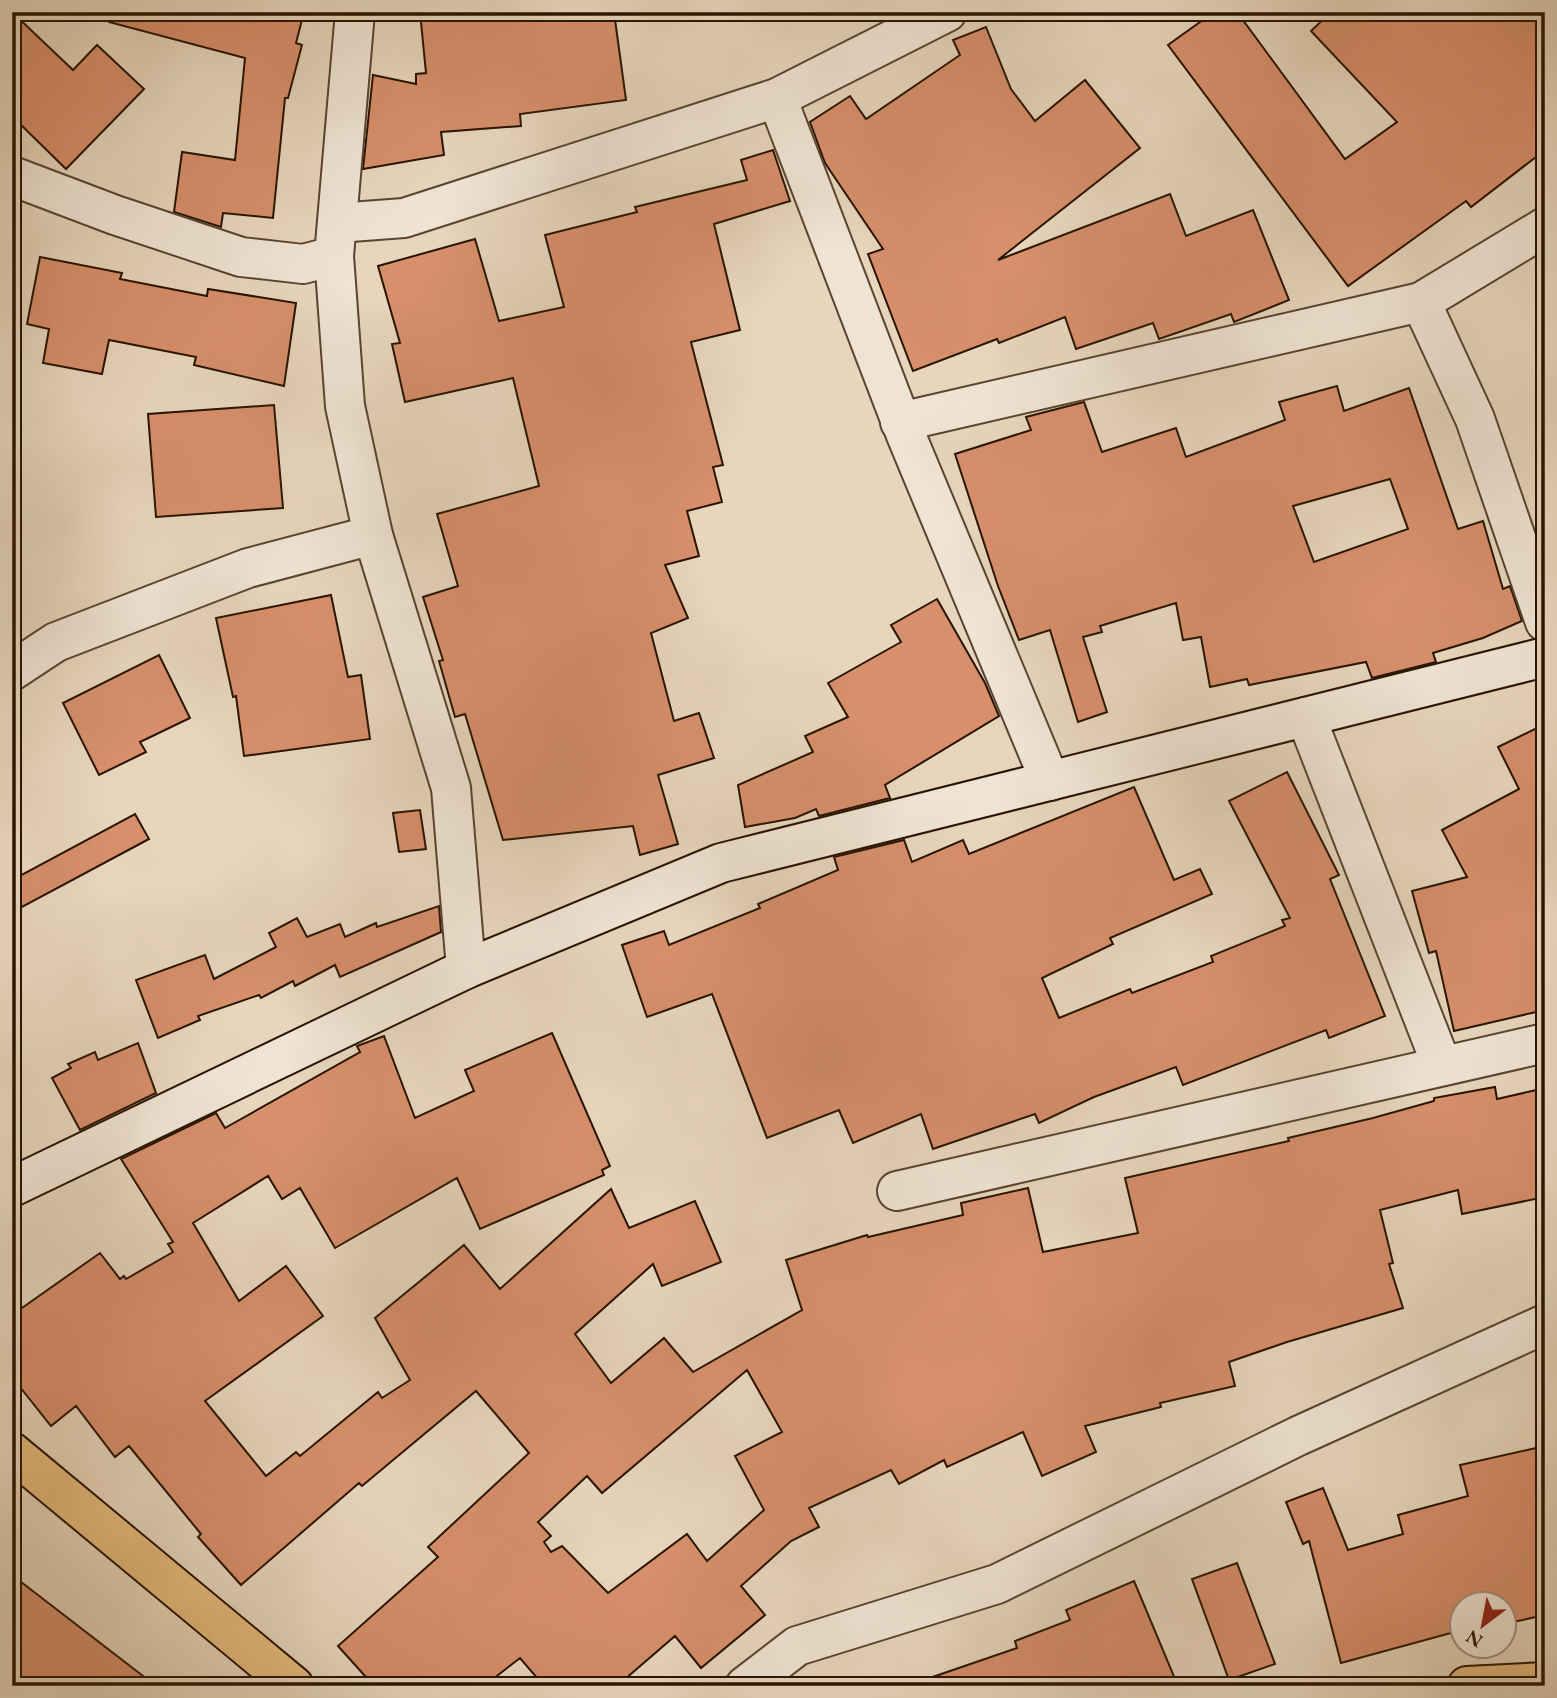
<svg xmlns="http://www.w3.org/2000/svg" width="1557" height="1698" viewBox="0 0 1557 1698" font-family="'EB Garamond',serif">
<rect width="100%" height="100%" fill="#e7d6bd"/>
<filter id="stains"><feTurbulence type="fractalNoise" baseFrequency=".00286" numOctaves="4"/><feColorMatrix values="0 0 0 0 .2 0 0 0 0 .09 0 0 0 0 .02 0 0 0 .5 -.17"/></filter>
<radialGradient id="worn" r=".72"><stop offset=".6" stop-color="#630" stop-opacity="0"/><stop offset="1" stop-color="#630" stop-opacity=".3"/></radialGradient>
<g fill="#d78f6c" stroke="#281401" stroke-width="2" fill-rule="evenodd">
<path d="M12,12L73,70L97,45L144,89L66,169L12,116Z"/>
<path d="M110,12H304L296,43L302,45L288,98H285L273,218L223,213L221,227L174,212L182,152L235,160L245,58L109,22Z"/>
<path d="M420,12H614L626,100L520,114L521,126L441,132L444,155L363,169L373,75L416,84V74L426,73Z"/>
<path d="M1214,12H1237L1345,159L1397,122L1311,31L1331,12H1545V150L1471,207L1466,201L1348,286L1168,45Z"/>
<path d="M986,27L1011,89L1035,121L1085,80L1140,148L998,260L1170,194L1186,236L1253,210L1289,300L1234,322L1231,314L1159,339L1153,323L1076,349L1065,317L999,343L997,339L913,371L868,254L883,249L825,163L810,122L850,96L866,119L960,55L953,40Z"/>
<path d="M773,150L790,201L714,224L740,330L691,342L723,465L713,467L722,502L687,511L699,556L665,565L688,618L651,633L674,721L699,713L714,758L658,775L678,844L640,855L633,826L503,840L465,714L455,717L439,661L443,660L423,597L458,586L437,514L539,486L513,378L405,402L392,344L400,343L378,266L475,239L499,321L564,307L545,235L637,212L635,207L747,180L741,160Z"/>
<path d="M40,257L122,273L120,279L207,296L208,289L296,303L284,386L194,365L196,357L109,340L102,374L43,363L49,329L27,324Z"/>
<path d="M1337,386L1344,411L1409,388L1458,529L1483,521L1503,589L1510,586L1522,621L1483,638L1433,653L1436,662L1372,678L1366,662L1249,685L1247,679L1210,687L1201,637L1183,640L1176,603L1100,626L1102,632L1083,637L1107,712L1078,722L1050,630L1019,640L998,586L955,454L1031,430L1026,417L1084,402L1102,452L1176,428L1186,457L1285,420L1279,402ZM1390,479L1408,529L1314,562L1293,506Z"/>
<path d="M274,405L283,508L156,517L148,414Z"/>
<path d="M331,595L348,677L361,675L370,739L244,756L236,696L233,697L216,618Z"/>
<path d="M937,599L985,683L999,716L885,785L890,798L819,816L816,809L795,818L745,827L738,785L813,752L805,736L848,717L828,683L901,642L891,625Z"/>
<path d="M159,655L190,718L140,742L146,752L99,775L63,703Z"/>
<path d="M1545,724V1010L1454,1031L1436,951L1429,953L1412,891L1467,877L1442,830L1519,789L1498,747Z"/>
<path d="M1287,772L1339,875L1330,879L1385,1016L1329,1038L1326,1030L1183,1085L1176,1067L1094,1097L1039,1123L1035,1114L933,1149L921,1114L853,1143L839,1110L767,1138L712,994L647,1017L622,945L664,931L669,945L760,908L758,904L838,870L834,857L904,840L912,862L963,840L969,854L1134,787L1174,880L1200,869L1212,894L1110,938L1113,944L1042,978L1059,1018L1130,989L1132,993L1213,962L1211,956L1285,926L1282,920L1290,918L1229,801Z"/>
<path d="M420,810L426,849L399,852L393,813Z"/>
<path d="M135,814L149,839L22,907L12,891V880Z"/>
<path d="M439,906L441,932L340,977L335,965L295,986L293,981L261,998L259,995L198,1016L200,1020L158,1038L136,980L205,955L214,979L276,947L269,933L297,918L307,937L340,924L345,937L376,923L377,927Z"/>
<path d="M552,1033L610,1166L602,1170L604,1175L480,1229L457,1178L335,1248L300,1188L282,1199L268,1176L193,1223L239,1301L286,1266L323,1316L205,1401L266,1476L296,1452L300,1456L378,1392L382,1398L410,1380L375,1318L464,1245L500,1289L611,1189L629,1228L695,1201L721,1262L662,1286L653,1264L575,1334L611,1383L664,1338L693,1372L802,1310L786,1260L867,1235L868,1237L963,1215L961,1203L1028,1188L1043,1252L1138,1233L1125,1178L1289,1141L1288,1138L1373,1118L1434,1101V1098L1495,1087L1497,1099L1545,1088V1197L1462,1214L1458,1190L1380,1210L1393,1263L1389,1264L1403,1308L1287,1342L1229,1362L1235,1386L1160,1403L1161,1407L1085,1426L1096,1452L1042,1476L1023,1432L947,1467L944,1460L899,1484L891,1470L809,1508L819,1527L791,1541L741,1586L765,1615L701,1668L675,1636L617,1686H544L520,1658L484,1686H374L338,1646L438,1557L428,1547L529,1453L476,1391L362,1486L359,1483L241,1585L198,1537L201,1534L129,1446L115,1457L76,1406L51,1426L12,1377V1315L100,1253L120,1279L124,1276L126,1279L173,1252L168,1244L173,1242L121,1159L216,1113L225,1128L360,1052L357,1046L384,1036L415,1118L474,1091L465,1070ZM747,1370L782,1432L735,1456L764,1510L707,1561L687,1534L608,1593L562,1546L551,1552L544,1542L551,1536L538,1522L587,1476L602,1493Z"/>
<path d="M138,1043L156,1093L80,1130L52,1078L71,1068L68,1064L95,1052L98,1060Z"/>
<path d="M1536,1448L1545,1485V1615L1504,1624V1604H1462V1630L1341,1663L1309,1541L1303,1544L1286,1502L1323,1488L1348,1550L1403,1534L1398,1515L1468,1496L1460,1465Z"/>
<path d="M1237,1563L1275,1664L1229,1680L1192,1579Z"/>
<path d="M12,1575L156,1686H12Z"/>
<path d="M1134,1581L1178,1686H922L921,1681L1017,1648L1015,1641L1070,1620L1066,1610Z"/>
</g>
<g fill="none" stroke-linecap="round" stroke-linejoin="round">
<defs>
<g id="street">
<path d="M777,98L906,435L1050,781"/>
<path d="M12,176L115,215L241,257L303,264L334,256L355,12"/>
<path d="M337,223L404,218L777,98L947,12"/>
<path d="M334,256L345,406L373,535L451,788L466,969"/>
<path d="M1421,302L1475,419L1545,622"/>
<path d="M900,422L1421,302L1545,227"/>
<path d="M12,671L56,642L248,568L373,535"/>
<path d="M1306,717L1442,1066"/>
<path d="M897,1191L1545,1043"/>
<path d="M745,1686L797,1646L997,1584L1298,1436L1545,1324"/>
</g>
<path id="secondary" d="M12,1187L466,969L721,863L1545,657"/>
<g id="primary">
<path d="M12,1452L294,1686"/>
<path d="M1467,1686L1545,1682"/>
</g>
</defs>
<use href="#street" stroke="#584430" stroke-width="42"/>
<use href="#secondary" stroke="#281401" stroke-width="42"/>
<use href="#primary" stroke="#281401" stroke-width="42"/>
<use href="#street" stroke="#efe4d4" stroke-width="38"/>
<use href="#secondary" stroke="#efe4d4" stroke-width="38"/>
<use href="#primary" stroke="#e4bb7e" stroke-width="38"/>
</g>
<rect width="1557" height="1698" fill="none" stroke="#e7d6bd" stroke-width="42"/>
<rect x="14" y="14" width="1529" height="1670" fill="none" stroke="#281401" stroke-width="3.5"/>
<rect x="21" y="21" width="1515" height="1656" fill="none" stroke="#281401" stroke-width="2"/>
<g transform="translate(1483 1625) rotate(212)"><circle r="33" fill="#efe4d4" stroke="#9f9180" stroke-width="2"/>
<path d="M0-5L12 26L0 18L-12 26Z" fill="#8f2418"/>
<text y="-10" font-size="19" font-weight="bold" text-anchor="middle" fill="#281401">N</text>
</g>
<rect width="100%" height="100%" filter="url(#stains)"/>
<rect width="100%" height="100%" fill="url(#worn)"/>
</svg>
